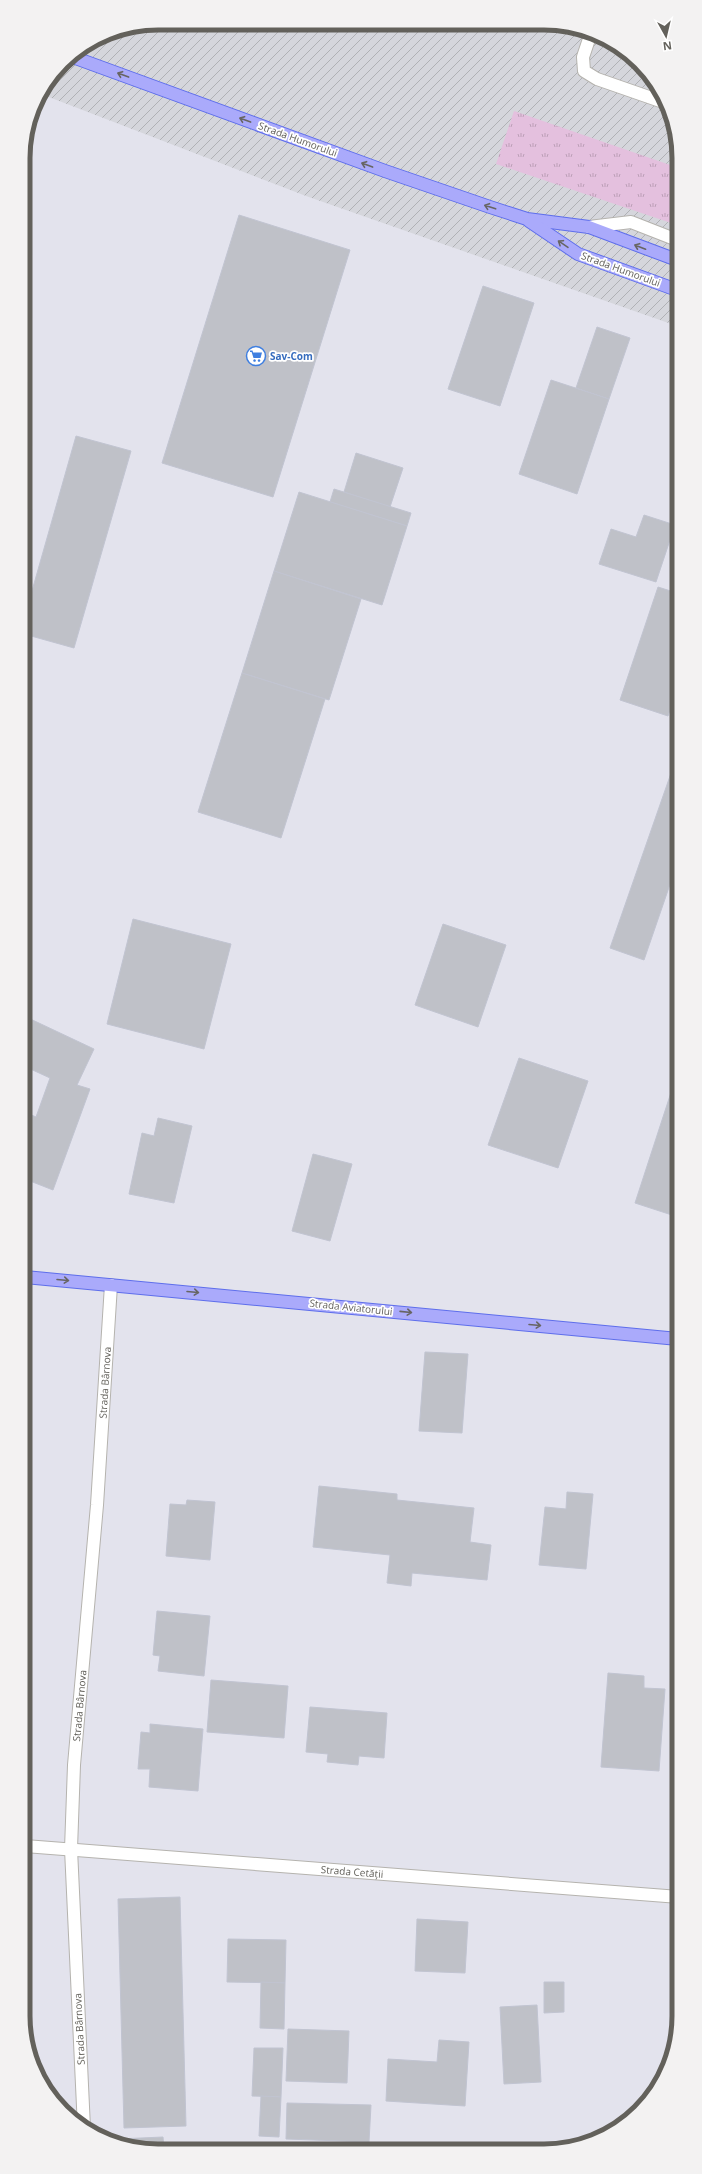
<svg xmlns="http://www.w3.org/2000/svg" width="702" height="2174" viewBox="0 0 702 2174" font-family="'Open Sans',sans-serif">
<defs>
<pattern id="industrial-furrows" width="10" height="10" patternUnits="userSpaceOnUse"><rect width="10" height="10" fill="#d5d6dc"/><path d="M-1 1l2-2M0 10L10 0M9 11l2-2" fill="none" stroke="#b0b1b5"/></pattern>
<pattern id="grass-tufts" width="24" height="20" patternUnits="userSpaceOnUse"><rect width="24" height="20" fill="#e4c0de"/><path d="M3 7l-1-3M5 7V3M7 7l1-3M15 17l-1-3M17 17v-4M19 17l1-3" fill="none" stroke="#bc9fb7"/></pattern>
</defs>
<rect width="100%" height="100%" fill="#e3e3ed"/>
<path fill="url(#industrial-furrows)" d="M158,23L570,26L611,41L639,63L665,98L676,132L677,326L306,196L41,94L69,57L107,33Z"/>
<path fill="url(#grass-tufts)" d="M514,111L676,167L677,225L496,164Z"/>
<g fill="#bfc1c8" stroke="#c1c4d1">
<path d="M239,215L350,250L273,497L162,463Z"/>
<path d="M483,286L534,303L500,406L448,389Z"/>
<path d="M597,327L630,338L609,399L576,388Z"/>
<path d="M551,380L609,399L577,494L519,474Z"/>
<path d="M76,436L131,451L74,648L24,634V619Z"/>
<path d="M356,453L403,468L390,507L344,492Z"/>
<path d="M334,489L411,513L407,526L330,502Z"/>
<path d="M299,492L407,526L382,605L274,571Z"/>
<path d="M644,515L675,525L656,582L599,564L611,529L636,537Z"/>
<path d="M274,571L361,599L329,700L242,673Z"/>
<path d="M658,587L677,593V690L668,716L620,700Z"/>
<path d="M242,673L325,699L281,838L198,812Z"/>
<path d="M677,756V864L644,960L610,948Z"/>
<path d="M133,919L231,944L204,1049L107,1024Z"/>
<path d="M443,924L506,945L478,1027L415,1005Z"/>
<path d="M24,1016L94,1049L77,1085L90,1089L53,1190L25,1179L24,1119L27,1113L36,1117L50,1078L24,1066Z"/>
<path d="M519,1058L588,1081L558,1168L488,1145Z"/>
<path d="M678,1071V1217L635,1203Z"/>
<path d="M158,1118L192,1126L174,1203L129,1194L142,1133L154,1136Z"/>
<path d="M313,1154L352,1164L330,1241L292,1231Z"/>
<path d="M425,1352L468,1354L462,1433L419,1431Z"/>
<path d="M319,1486L397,1494V1500L474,1508L470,1542L491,1545L487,1580L412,1573L411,1586L387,1583L390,1555L313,1547Z"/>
<path d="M567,1492L593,1494L586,1569L539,1565L545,1507L566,1509Z"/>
<path d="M187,1500L215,1502L210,1560L166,1556L170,1504L186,1505Z"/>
<path d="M157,1611L210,1616L204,1676L158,1671L160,1656L153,1655Z"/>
<path d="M608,1673L644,1676V1688L665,1689L659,1771L601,1767Z"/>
<path d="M211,1680L288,1686L284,1738L207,1732Z"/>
<path d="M310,1707L387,1713L384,1758L359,1756L358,1765L327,1762L328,1754L306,1752Z"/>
<path d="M150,1724L203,1729L198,1791L149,1787L150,1769H138L141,1732L150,1733Z"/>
<path d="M180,1897L186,2126L124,2128L118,1899Z"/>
<path d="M417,1919L468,1922L465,1973L415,1971Z"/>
<path d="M228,1939L286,1940L285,1983L227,1982Z"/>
<path d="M261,1982L285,1983L284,2029L260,2028Z"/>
<path d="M544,1982H564V2012L544,2013Z"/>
<path d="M537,2005L541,2082L504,2084L500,2007Z"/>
<path d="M288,2029L349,2031L347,2083L286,2081Z"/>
<path d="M439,2040L469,2042L465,2106L386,2101L388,2059L437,2062Z"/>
<path d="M254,2048H283L281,2097L252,2096Z"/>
<path d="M261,2096L281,2097L279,2137L259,2136Z"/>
<path d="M287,2103L371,2105L369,2142L286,2139Z"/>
<path d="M163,2137L164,2148H132L120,2144L119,2139Z"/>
</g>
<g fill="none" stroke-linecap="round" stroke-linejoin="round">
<defs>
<g id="service">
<path d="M591,33L583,57L584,71L597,79L666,103"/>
<path d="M589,227L631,222L677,240"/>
</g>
<g id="minor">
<path id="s1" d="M25,1846L679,1897"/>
<path id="s2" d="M84,2128L71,1849L74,1765L97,1505L111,1285"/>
</g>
<g id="primary">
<path d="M70,56L385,171L490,207L527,219L589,227L677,260"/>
<path d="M529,221L578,254L677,290"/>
<path d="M25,1277L678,1339"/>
</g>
</defs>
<use href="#service" stroke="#b5b3ae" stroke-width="14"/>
<use href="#minor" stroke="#b5b3ae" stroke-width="14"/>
<use href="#primary" stroke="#5e6eeb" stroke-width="14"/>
<use href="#service" stroke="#fff" stroke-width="12"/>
<use href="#minor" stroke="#fff" stroke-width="12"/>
<use href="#primary" stroke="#aaaafb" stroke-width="12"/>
</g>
<defs><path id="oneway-shaft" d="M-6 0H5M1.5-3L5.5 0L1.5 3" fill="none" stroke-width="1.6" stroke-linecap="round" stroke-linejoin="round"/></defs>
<g stroke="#676563">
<use href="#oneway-shaft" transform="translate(123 75) rotate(-160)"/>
<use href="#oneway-shaft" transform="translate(245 120) rotate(-160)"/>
<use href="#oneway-shaft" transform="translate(367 165) rotate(-160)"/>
<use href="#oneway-shaft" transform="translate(490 207) rotate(-162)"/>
<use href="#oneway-shaft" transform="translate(563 244) rotate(-146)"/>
<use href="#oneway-shaft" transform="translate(640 247) rotate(-159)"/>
<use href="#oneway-shaft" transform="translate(63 1280) rotate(5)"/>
<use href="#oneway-shaft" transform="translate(193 1292) rotate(5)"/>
<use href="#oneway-shaft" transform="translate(406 1312) rotate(6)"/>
<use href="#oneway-shaft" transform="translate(535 1325) rotate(5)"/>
</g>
<defs>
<symbol id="supermarket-ring" viewBox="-11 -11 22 22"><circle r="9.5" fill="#fff" stroke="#3f7fe0" stroke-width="1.5"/><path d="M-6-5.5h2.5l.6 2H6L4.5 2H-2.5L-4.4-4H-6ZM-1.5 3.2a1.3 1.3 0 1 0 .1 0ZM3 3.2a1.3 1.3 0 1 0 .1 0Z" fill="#3f7fe0"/></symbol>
</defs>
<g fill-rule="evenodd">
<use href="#supermarket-ring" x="245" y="345" width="22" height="22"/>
</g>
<g text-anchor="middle" stroke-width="3.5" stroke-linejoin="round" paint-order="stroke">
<g font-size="10" fill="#63615b" stroke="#fff">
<text transform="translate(298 139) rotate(20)" y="4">Strada Humorului</text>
<text transform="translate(621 269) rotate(20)" y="4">Strada Humorului</text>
<text transform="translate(351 1307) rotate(6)" y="4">Strada Aviatorului</text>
<text dy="4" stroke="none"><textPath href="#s2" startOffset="747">Strada Bârnova</textPath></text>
<text dy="4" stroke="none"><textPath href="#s2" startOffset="423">Strada Bârnova</textPath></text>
<text dy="4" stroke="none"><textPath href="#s1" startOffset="328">Strada Cetății</textPath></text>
<text transform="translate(79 2029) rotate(-93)" y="4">Strada Bârnova</text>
</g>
<g font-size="10" font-weight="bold" fill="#366cbe" stroke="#fff" text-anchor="start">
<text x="270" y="360">Sav-Com</text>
</g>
</g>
<path d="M0 0H702V2174H0ZM158 30H544A128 128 0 0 1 672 158V2016A128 128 0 0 1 544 2144H158A128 128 0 0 1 30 2016V158A128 128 0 0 1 158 30Z" fill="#f3f2f2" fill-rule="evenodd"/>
<path fill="none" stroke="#63615b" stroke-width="5" d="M158 30H544A128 128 0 0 1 672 158V2016A128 128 0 0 1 544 2144H158A128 128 0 0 1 30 2016V158A128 128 0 0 1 158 30Z"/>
<g transform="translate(666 36) rotate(172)" stroke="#ffffff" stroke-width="3" paint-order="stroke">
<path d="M0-3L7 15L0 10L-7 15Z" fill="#63615b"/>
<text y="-6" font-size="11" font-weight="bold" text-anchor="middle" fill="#63615b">N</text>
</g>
</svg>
